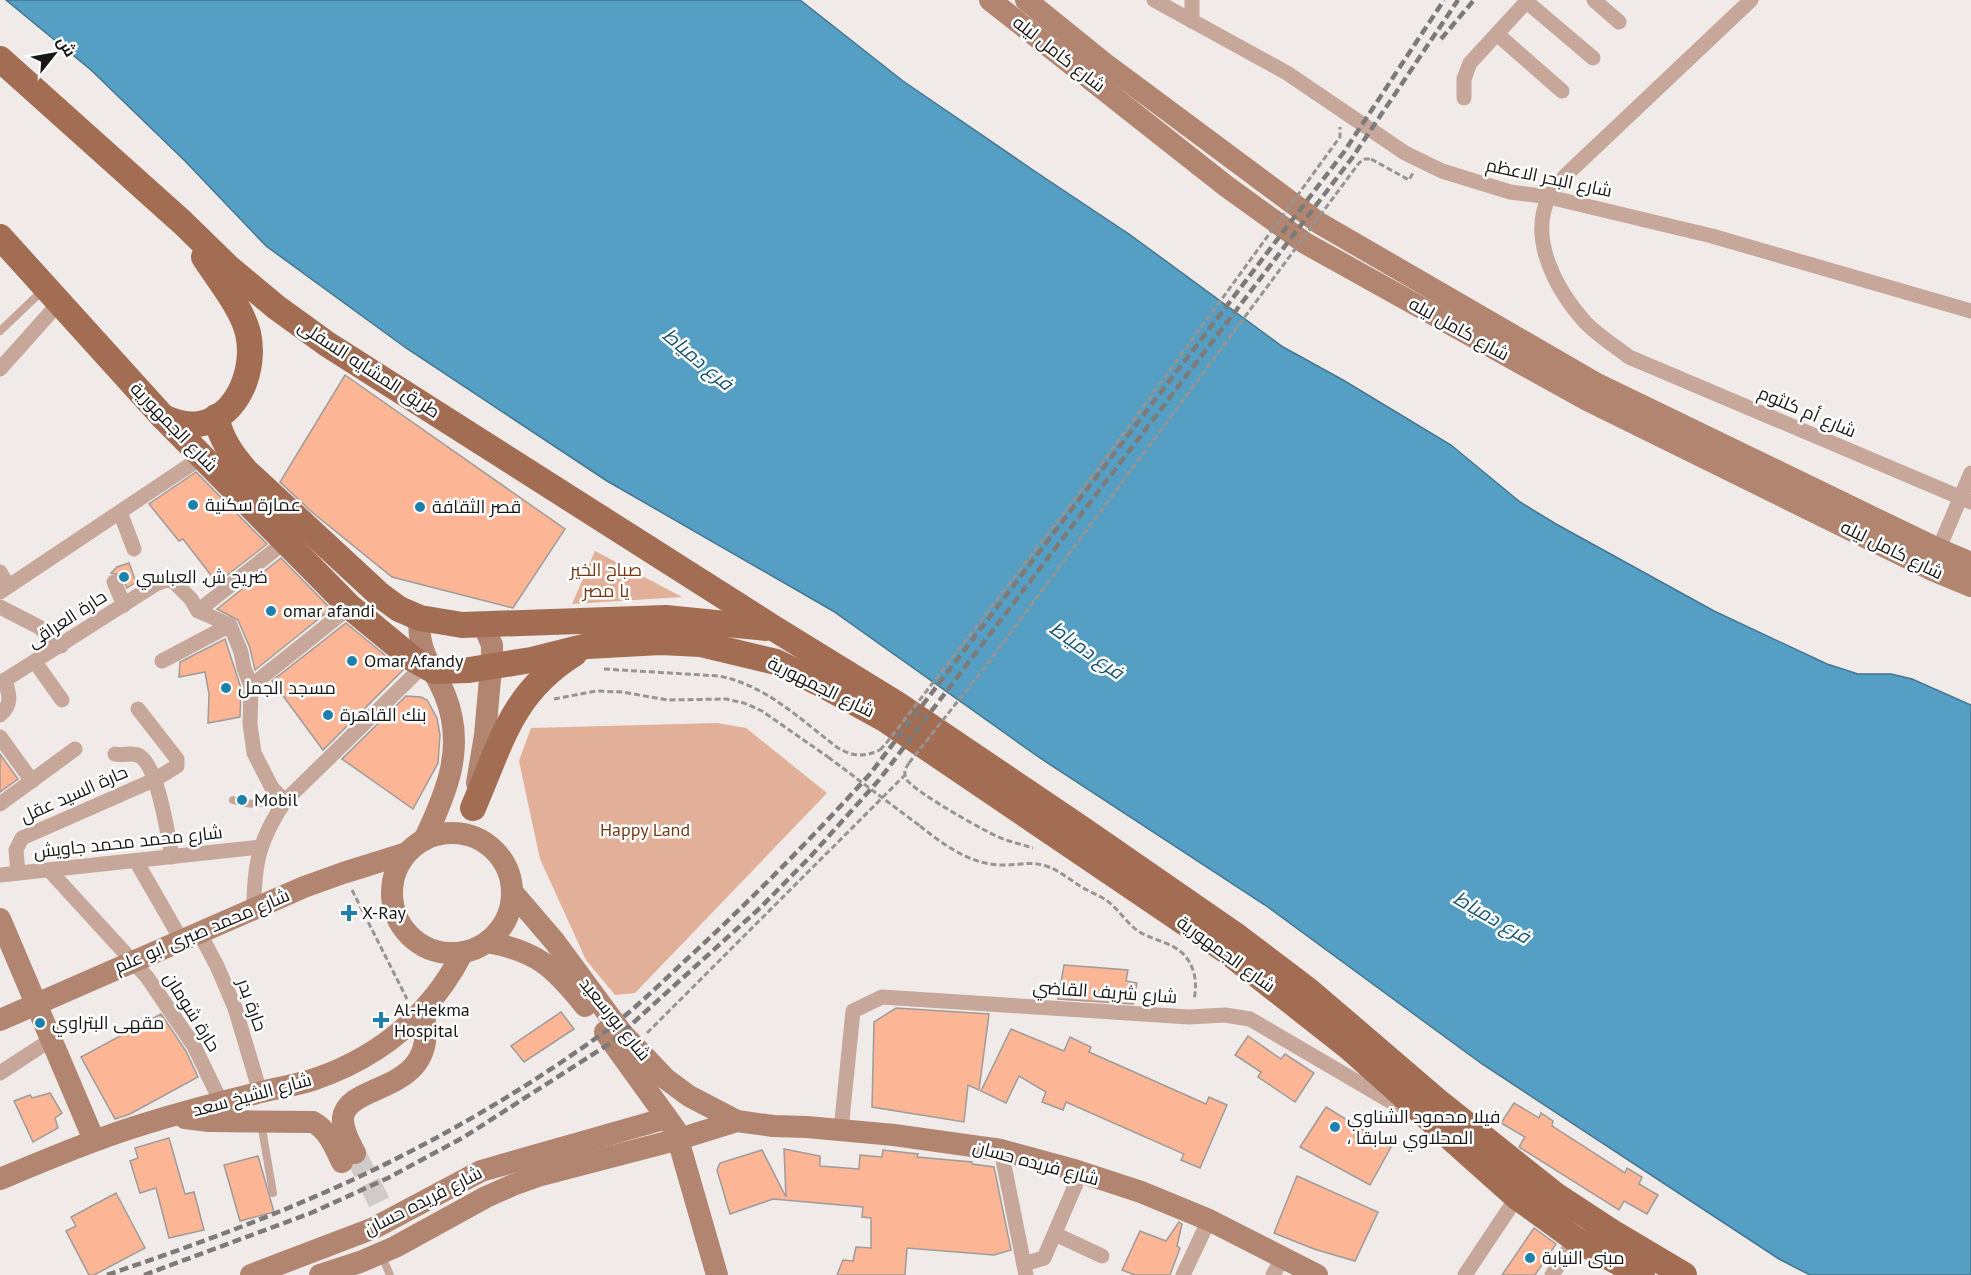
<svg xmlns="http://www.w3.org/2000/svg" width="1971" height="1275" viewBox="0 0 1971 1275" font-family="'PT Sans',Cairo,sans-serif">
<rect width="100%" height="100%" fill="#f0ebe9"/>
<g fill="#e2b099">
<path d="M595,551L682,597L572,604Z"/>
<path d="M717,723L746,728L827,793L635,993L615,995L586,960L540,859L519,761L531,728Z"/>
</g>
<path fill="#559fc5" stroke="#437690" stroke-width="1.5" d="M6,0H800L903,81L1033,170L1129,234L1283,347L1343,380L1451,445L1520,502L1556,524L1714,611L1827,664L1858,674H1891L1912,679L1971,705V1275H1810L1779,1259L1482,1064L1265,905L1040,758L833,611L607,481L406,348L266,246L185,161L91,70Z"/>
<g fill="#fcb696" stroke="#9f9b99" stroke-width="1.5">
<path d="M345,375L565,529L513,608L392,577L313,513L280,482Z"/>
<path d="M196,472L267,544L217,583L183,539L179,541L149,504Z"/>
<path d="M281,558L331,609L255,670L250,648L238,620L217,609Z"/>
<path d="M129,563L136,582L127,588L120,575L111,573L117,567Z"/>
<path d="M346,623L403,670L323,750L272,681Z"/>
<path d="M225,639L241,688L240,717L208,723L209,694L205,672L179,677L180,662Z"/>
<path d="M406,696L421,697L427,700L437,718L440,735L438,763L413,809L342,759Z"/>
<path d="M0,754L18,779L0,792Z"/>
<path d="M1064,965L1128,970L1126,981L1137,983L1133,1004L1058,999Z"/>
<path d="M896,1008L989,1014L979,1090L968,1085L964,1122L872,1107L874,1022Z"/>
<path d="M561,1012L574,1029L524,1062L511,1046Z"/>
<path d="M161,1014L186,1051L198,1077L130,1114L115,1119L81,1057Z"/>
<path d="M1011,1029L1064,1051L1070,1037L1091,1047L1089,1052L1206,1104L1209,1097L1227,1105L1200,1168L1181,1160L1184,1154L1066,1102L1063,1110L1042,1102L1046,1092L1019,1076L1006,1103L981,1091Z"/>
<path d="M1248,1036L1281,1059L1285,1054L1314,1073L1295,1102L1258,1077L1261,1072L1235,1055Z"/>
<path d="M50,1093L62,1113L55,1118L58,1128L33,1142L14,1101L30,1095L32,1098Z"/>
<path d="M1514,1103L1539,1118L1541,1113L1553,1121L1552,1126L1625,1173L1627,1168L1642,1177L1639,1184L1658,1195L1647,1214L1624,1201L1619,1210L1519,1147L1525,1137L1501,1123Z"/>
<path d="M1326,1107L1391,1147L1370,1185L1300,1147Z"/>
<path d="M169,1138L185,1194L194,1192L204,1230L169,1238L156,1188L140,1193L130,1161L138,1158L135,1148Z"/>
<path d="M784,1149L820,1156V1166L859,1169L860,1155L882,1157L883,1150L918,1154L917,1157L972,1162V1164L994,1167L1011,1250L994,1255L907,1248L905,1275H837L843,1260L853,1261L856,1247L871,1248V1218L862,1217L863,1207L773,1199L730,1214L717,1170L720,1163L762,1150L786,1197Z"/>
<path d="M258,1156L274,1212L240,1221L224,1165Z"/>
<path d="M1297,1176L1378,1212L1355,1261L1314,1249L1274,1233Z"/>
<path d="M116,1193L145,1248L94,1275H89L66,1231L76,1226L71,1217Z"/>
<path d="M1179,1222L1182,1224L1177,1246L1180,1248L1170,1275H1135L1122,1270L1140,1231L1166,1241Z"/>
<path d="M1534,1228L1556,1244L1535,1275H1502Z"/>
</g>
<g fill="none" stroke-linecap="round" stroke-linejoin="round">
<path stroke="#d0cbc9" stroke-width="22" stroke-dasharray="22 11" stroke-linecap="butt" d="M355,1153L381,1206"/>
<g stroke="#979492" stroke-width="3" stroke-dasharray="6 3" stroke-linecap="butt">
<path d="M1371,159L1409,180L1413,173"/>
<path d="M604,669L719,676C766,685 801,720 838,748C854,757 864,757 880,750"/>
<path d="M554,699L596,691L622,692L668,700L726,699L744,703L762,711L828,757"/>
<path d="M909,763C905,769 903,773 907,780C915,792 990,835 1006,840C1015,843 1024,845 1033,848"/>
<path d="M920,826C944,845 972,866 1005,865C1020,865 1031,861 1046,866C1061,871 1071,881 1085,889C1094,894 1104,897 1112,905C1121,913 1128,924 1138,931C1153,941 1174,942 1186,957C1196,970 1197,985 1194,1000"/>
<path d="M352,890L407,999"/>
<path d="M647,1033L905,775"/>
</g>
<g stroke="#c7a799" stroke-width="8">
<path d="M0,331L42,291"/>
<path d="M233,800C252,806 261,805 279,796"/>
<path d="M261,1123L273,1193"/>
<path d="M381,1254L390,1275"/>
</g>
<g stroke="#c7a799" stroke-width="15">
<path d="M1154,0L1287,73L1405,153L1442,171L1510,192L1549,197L1712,236L1971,311"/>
<path d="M1192,0V21"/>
<path d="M1594,0L1619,22"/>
<path d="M1751,0L1566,175C1560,182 1553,189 1549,197C1528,239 1557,291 1585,322C1597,335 1615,346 1629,357L1971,502"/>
<path d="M1527,2L1593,58"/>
<path d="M1497,34L1562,91"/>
<path d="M1464,98V79L1470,63L1528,0"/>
<path d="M0,369L59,303"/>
<path d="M120,512L134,549"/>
<path d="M1936,555L1971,473"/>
<path d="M0,572L8,586"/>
<path d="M114,582L124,605"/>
<path d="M0,592L202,457"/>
<path d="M0,607L39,627L61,646"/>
<path d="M198,611L286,541"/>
<path d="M162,661L230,625"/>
<path d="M35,662L62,700"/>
<path d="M5,680L156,584L167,580L174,582L191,599L198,611L230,625L241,652L244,668L251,686L250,724L254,753L272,788L285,801"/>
<path d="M251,686L350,607"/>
<path d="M0,715C13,704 9,694 5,680"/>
<path d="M0,737L32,781"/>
<path d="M115,754C122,756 131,752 138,755C158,764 168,836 172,857"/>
<path d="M0,804L75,749"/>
<path d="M136,861L182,941"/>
<path d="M49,870L147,977L194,1046L221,1102"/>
<path d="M18,873L16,850L22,838L154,780L177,766V759L138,709"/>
<path d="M0,875L260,847"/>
<path d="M254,908C254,863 259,840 285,801L424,665"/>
<path d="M200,934L217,966L235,1008L260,1092"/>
<path d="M0,1073L52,1039"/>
<path d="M841,1130L853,1011L882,997L1189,1017L1225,1015L1250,1019L1407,1111"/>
<path d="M1001,1150L1026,1275"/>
<path d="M1055,1234L1102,1256"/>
<path d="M1024,1264L1044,1258L1081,1172"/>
<path d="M1183,1275L1209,1220"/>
<path d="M1273,1275L1283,1257"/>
<path d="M1465,1275L1517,1197"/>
<path d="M1552,1275L1575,1239"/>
</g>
<g stroke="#b28571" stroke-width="22">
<path d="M990,0L1226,186L1305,243L1587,400L1930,569L1971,586"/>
<path d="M1026,0L1104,63L1319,223L1597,384L1938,549L1971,563"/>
<path d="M420,618C416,651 433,666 445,695C466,747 447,792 424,840"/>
<path d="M477,783L485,735L492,656V645L483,624"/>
<circle cx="452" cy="893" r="60"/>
<path d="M513,893L555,942L622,1033L666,1079L689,1096L737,1121L773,1126L807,1127L894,1135L1001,1150L1071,1169L1141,1192L1209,1220L1317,1275"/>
<path d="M0,919L94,1140"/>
<path d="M487,942C537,951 554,967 585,1006"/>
<path d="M0,1020L304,887L343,873L407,853"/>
<path d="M605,1032L675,1129L717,1275"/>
<path d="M185,1118L209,1121L313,1122C329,1131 334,1146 342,1162"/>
<path d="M355,1153C350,1143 342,1130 343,1118C347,1080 443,1096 423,1011"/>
<path d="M0,1179C48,1159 95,1139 144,1124C180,1113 217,1103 254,1094C274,1088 295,1086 315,1079C382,1056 431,1014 463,952"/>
<path d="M251,1275L374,1228L481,1171L667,1118"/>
<path d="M320,1275L360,1262L395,1247L486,1197L513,1185L541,1175L679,1139L737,1121"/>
</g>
<g stroke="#a36d53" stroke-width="26">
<path d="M0,59L183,223L228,267L276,307L327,344L775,629L897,704L1082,829L1238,937L1308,990L1441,1104L1554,1194L1615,1234L1684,1275"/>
<path d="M0,237L163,417L350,607L413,659L434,671L469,670L531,660L587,646L661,642L701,644L776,662L821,684L886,720L1228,952L1350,1048L1517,1197L1575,1239L1642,1275"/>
<path d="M163,417C175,422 186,426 199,424C239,417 256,368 248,333C242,308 218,279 204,257"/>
<path d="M216,417C221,439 231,454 246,471L380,595L399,609L420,618L462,625L666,618L766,628"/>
<path d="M473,808C501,744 511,693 574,654"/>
</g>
<g stroke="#7d7b79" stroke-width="4.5" stroke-dasharray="9 4.5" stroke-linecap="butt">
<path d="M1441,39L1474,0"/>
<path d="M107,1275C174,1252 242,1228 307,1200C411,1156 512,1099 603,1033C633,1011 660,984 687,959C751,900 812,838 870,774L1344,152L1444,0"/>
<path d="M144,1275L311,1213L388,1178L464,1137L612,1042L761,907L810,857L879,780L1352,158L1458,0"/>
</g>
<g stroke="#979492" stroke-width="3" stroke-dasharray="6 3" stroke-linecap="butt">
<path d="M880,750L888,741L1097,470L1340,137V127"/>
<path d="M828,757L920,826"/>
<path d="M909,763L988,663L1359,163L1365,159H1371"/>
</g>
</g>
<g fill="#1d81ac" stroke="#fff" stroke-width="2">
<circle cx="193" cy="505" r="6"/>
<circle cx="420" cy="507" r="6"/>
<circle cx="124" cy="577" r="6"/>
<circle cx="271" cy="611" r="6"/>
<circle cx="352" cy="661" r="6"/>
<circle cx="226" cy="688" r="6"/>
<circle cx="328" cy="715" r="6"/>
<circle cx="242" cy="800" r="6"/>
<path d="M346 904h6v6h6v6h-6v6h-6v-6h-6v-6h6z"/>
<path d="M378 1011h6v6h6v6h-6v6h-6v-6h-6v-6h6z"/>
<circle cx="40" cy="1023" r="6"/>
<circle cx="1335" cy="1127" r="6"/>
<circle cx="1530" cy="1258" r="6"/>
</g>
<g text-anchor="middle" stroke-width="5" stroke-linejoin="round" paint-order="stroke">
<g font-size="18" fill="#181716" stroke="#fff">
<text transform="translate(1059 54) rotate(38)" y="6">شارع كامل ليله</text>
<text transform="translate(1549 178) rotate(12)" y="6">شارع البحر الاعظم</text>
<text transform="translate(1459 329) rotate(29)" y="6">شارع كامل ليله</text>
<text transform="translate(369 369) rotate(33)" y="6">طريق المشايه السفلى</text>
<text transform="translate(1807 412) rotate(23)" y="6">شارع أم كلثوم</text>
<text transform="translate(174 427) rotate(46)" y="6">شارع الجمهورية</text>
<text transform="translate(1892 550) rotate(26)" y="6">شارع كامل ليله</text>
<text transform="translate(67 619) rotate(-33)" y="6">حارة العراقى</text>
<text transform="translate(821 687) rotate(26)" y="6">شارع الجمهورية</text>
<text transform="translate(74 794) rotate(-24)" y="6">حارة السيد عقل</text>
<text transform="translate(128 842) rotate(-6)" y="6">شارع محمد محمد جاويش</text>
<text transform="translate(202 931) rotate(-23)" y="6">شارع محمد صبرى ابو علم</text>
<text transform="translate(1226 954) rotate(36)" y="6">شارع الجمهورية</text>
<text transform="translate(1105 992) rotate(4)" y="6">شارع شريف القاضي</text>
<text transform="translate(252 1005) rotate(70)" y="6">حارة بدر</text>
<text transform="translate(192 1012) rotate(58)" y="6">حارة شومان</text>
<text transform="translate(615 1019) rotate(51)" y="6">شارع بورسعيد</text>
<text transform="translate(252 1095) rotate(-15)" y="6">شارع الشيخ سعد</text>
<text transform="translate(1036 1163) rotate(15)" y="6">شارع فريده حسان</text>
<text transform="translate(423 1201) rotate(-27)" y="6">شارع فريده حسان</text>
</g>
<g font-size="18" fill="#181716" stroke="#fff" text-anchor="start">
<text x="205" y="511">عمارة سكنية</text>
<text x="432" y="513">قصر الثقافة</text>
<text x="136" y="583">ضريح ش. العباسي</text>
<text x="283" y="617">omar afandi</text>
<text x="364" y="667">Omar Afandy</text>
<text x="238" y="694">مسجد الجمل</text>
<text x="340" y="721">بنك القاهرة</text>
<text x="254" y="806">Mobil</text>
<text x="362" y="919">X-Ray</text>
<text x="394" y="1016">Al-Hekma<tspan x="394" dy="21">Hospital</tspan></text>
<text x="52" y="1029">مقهى البتراوي</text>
<text x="1347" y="1123">فيلا محمود الشناوي<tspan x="1347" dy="21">، المحلاوي سابقا</tspan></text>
<text x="1542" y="1264">مبنى النيابة</text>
</g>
<g font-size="18" fill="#763816" stroke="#fff">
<text x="606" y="576">صباح الخير<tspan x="606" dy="21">يا مصر</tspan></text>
<text x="645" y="836">Happy Land</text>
</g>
<g font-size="20" font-style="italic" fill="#1b5670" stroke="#fff">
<text transform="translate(698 359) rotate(40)" y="7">فرع دمياط</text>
<text transform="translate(1087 650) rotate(35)" y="7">فرع دمياط</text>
<text transform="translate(1492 917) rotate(30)" y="7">فرع دمياط</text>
</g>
</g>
<g transform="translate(54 54) rotate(59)" stroke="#ffffff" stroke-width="4.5" paint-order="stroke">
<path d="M0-4.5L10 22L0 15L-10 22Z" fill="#181716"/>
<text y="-9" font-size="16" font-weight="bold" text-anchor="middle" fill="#181716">ش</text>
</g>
</svg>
